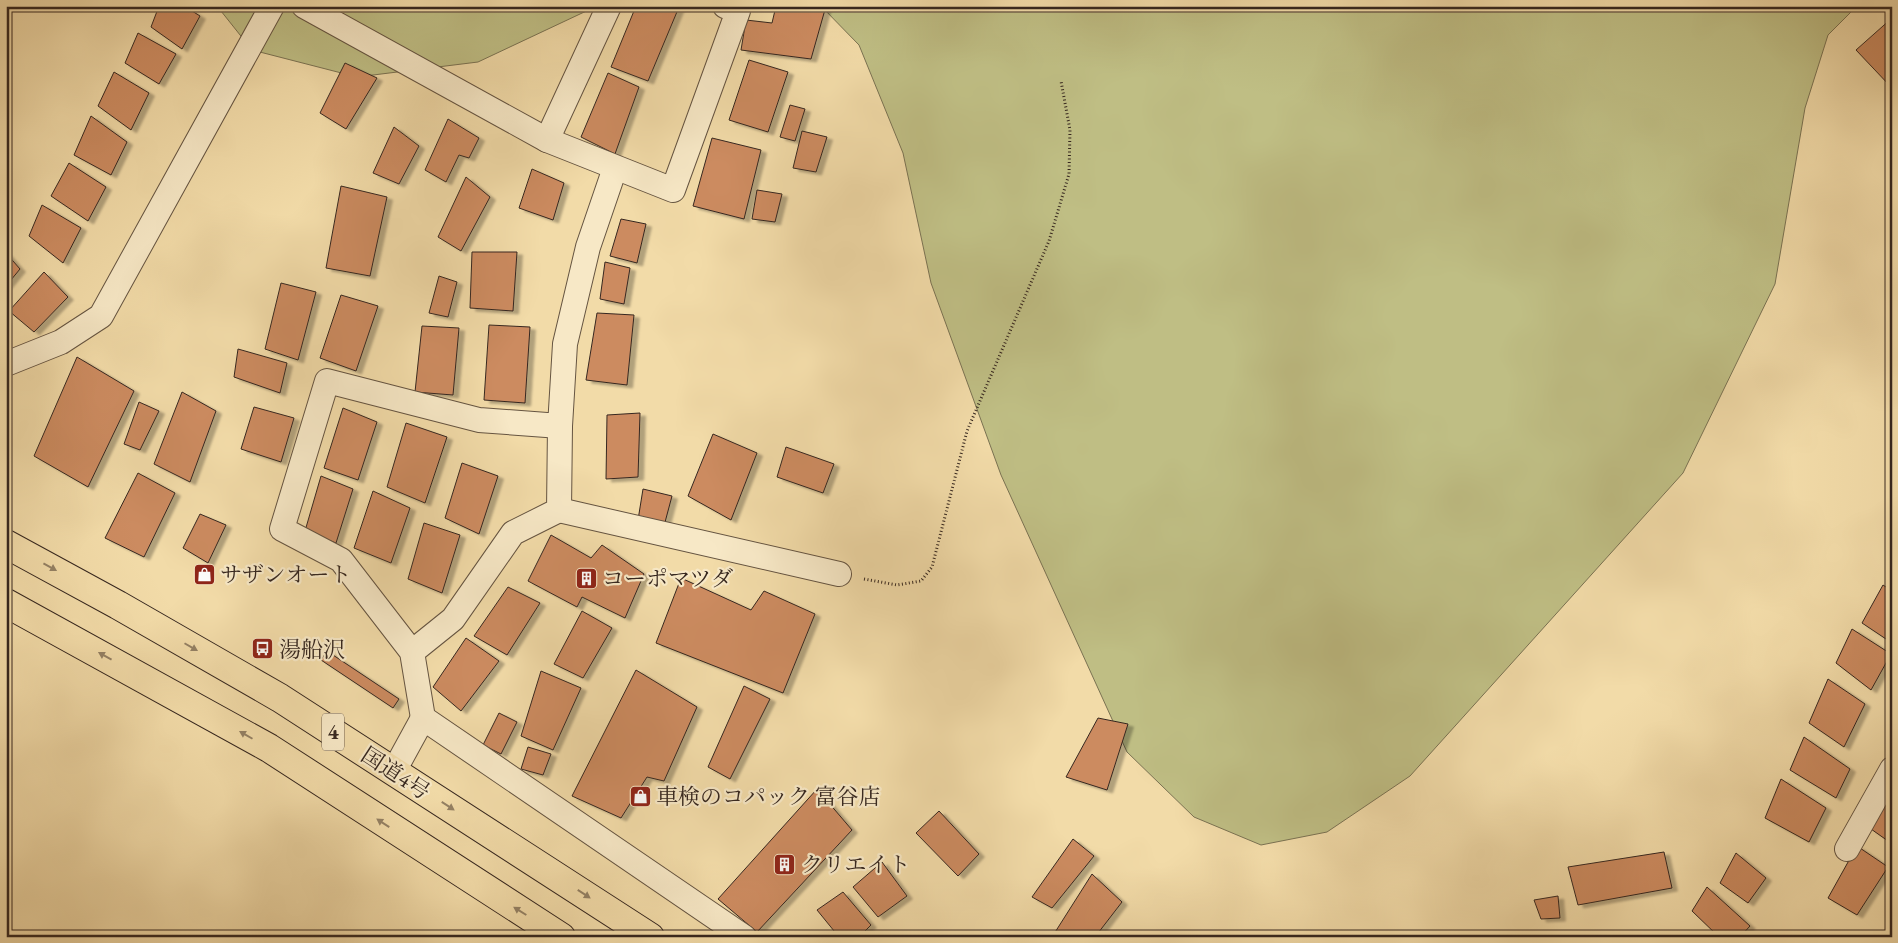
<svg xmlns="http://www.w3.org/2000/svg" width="1898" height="943" viewBox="0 0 1898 943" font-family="'EB Garamond','Noto Serif JP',serif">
<defs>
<filter id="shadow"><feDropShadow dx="5.5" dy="3" stdDeviation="1" flood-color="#0004"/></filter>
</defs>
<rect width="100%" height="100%" fill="#f2dba8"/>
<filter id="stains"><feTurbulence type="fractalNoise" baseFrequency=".004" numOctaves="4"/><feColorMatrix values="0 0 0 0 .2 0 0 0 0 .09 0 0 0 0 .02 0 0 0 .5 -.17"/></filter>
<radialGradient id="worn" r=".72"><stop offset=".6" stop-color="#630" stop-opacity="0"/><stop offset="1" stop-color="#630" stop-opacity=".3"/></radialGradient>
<g fill="#bfbe84" stroke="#7a7252">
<path d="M217,6H597L478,62L357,77L252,50Z"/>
<path d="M821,6H1857L1828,35L1805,108L1775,284L1683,473L1410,776L1327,832L1261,845L1194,817L1127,752L1001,475L931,283L903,153L859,45Z"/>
</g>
<g fill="#cc8b61" stroke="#36271f" filter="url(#shadow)">
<path d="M159,6H184L200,16L182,49L151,27Z"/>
<path d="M636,6L679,7L648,81L611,67Z"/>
<path d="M776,6H826L811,59L741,50L746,20L772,23Z"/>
<path d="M1892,18V87H1891L1856,50Z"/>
<path d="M138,33L176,54L159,84L125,63Z"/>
<path d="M749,60L788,72L768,132L729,120Z"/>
<path d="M345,63L377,78L346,129L320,113Z"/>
<path d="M114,72L149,93L131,130L98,106Z"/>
<path d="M608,73L639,87L615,154L581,137Z"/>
<path d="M790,105L805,109L795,141L780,137Z"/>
<path d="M91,116L127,142L111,175L74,155Z"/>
<path d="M448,119L479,138L469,158L459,155L446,182L425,170Z"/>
<path d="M394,127L419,146L399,184L373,173Z"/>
<path d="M802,131L827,137L816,172L793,168Z"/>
<path d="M712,138L761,150L744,219L693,206Z"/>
<path d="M69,163L106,187L88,221L51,196Z"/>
<path d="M532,169L564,183L553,220L519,208Z"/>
<path d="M466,177L490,197L461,251L438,237Z"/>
<path d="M341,186L387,197L370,276L326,268Z"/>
<path d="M757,190L782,194L775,222L752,219Z"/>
<path d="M42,205L81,228L63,263L29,236Z"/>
<path d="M621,219L646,224L637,263L610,256Z"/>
<path d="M472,252H517L513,311L470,308Z"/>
<path d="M6,253L20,269L6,286Z"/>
<path d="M605,262L630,268L624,304L600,299Z"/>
<path d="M44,272L68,297L34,332L9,311Z"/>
<path d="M439,276L457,282L448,317L429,313Z"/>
<path d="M281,283L316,292L298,360L265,349Z"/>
<path d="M341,295L378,306L356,371L320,358Z"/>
<path d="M597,313L634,315L627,385L586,380Z"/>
<path d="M489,325L530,327L525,403L484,400Z"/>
<path d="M422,326L459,328L453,395L415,392Z"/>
<path d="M238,349L287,363L280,393L234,377Z"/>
<path d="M77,357L134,391L88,487L34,456Z"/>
<path d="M182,392L216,411L190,482L154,464Z"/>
<path d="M139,402L159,411L140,450L124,444Z"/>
<path d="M254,407L294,418L281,462L241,449Z"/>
<path d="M343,408L377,422L358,480L324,468Z"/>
<path d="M640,413L638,477L606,479L607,415Z"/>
<path d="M406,423L447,437L425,503L387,487Z"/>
<path d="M713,434L757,453L731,520L688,496Z"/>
<path d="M786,447L834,464L823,493L777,477Z"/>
<path d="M462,463L498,476L479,534L445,518Z"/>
<path d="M138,473L175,493L144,557L105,538Z"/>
<path d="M321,476L353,489L336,543L305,531Z"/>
<path d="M643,489L672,496L664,526L638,520Z"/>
<path d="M373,491L410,508L391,563L354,548Z"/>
<path d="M200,514L226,525L208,563L183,548Z"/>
<path d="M424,523L460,535L442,593L408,579Z"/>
<path d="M551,535L591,558L602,545L644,574L625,618L582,597L577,607L528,581Z"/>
<path d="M681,578L751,610L764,591L815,614L783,693L656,643Z"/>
<path d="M1883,585L1892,591V643L1862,623Z"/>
<path d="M508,587L540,603L507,655L474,636Z"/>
<path d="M582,611L612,628L583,678L554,664Z"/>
<path d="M1852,629L1891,654L1871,690L1836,663Z"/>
<path d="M466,638L499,661L461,711L433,687Z"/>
<path d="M327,651L399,699L393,708L321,660Z"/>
<path d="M636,670L697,707L664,781L647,777L621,818L572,796Z"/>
<path d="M541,671L581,688L553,750L521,736Z"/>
<path d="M1828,679L1865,704L1844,747L1809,723Z"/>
<path d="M744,686L770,699L730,779L708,767Z"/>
<path d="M499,713L517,722L501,754L483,745Z"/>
<path d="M1098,718L1128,724L1107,790L1066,777Z"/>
<path d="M1804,737L1850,769L1836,798L1790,770Z"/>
<path d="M528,747L551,754L543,775L521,769Z"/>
<path d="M1781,779L1826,808L1809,842L1765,818Z"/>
<path d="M817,789L852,830L757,932L718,899Z"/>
<path d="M1883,801L1892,806V833L1888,841L1871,829Z"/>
<path d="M939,811L979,854L958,876L916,833Z"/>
<path d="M1073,839L1094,856L1052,908L1032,897Z"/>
<path d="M1857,846L1888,867L1857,915L1828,898Z"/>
<path d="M1664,852L1672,888L1578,905L1568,867Z"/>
<path d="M1736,853L1766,878L1748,903L1720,883Z"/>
<path d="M882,862L907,896L878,917L853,887Z"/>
<path d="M1092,874L1122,902L1095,937H1052Z"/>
<path d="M1707,887L1750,926L1740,937H1719L1692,911Z"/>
<path d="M843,892L871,925L859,937H839L817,910Z"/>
<path d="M1558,896L1560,918L1541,919L1534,900Z"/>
</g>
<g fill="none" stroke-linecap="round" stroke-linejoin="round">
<defs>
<g id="minor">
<path d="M304,6L547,140"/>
<path d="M609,6L547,140L673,190L738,11L725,6"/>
<path d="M615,168L588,247L565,344L560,426L479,420L327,381L282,529L341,560L412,652L423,718L744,937"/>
<path d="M6,364L61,342L101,316L272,6"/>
<path d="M559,510L839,574"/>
<path d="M412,652L453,619L513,533L559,510L560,426"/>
<path d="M394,771L423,718"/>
<path d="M1847,849L1892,769"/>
</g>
<g id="trunk">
<path d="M6,544L118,605L280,698L650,937"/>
<path d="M6,603L269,748L561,937"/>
</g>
</defs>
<use href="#minor" stroke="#655441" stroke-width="26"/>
<use href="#trunk" stroke="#36271f" stroke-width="30"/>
<path stroke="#36271f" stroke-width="3" stroke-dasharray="1 2.5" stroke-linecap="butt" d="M864,579L897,585L921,581L932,567L967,431L1049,241L1069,174L1070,130L1061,81"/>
<use href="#minor" stroke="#f7e8c6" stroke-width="24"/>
<use href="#trunk" stroke="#f2dba8" stroke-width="28"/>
</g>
<defs><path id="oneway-solid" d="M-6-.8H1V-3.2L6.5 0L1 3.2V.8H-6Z" transform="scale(1.25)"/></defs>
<g fill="#948164">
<use href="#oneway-solid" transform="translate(50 567) rotate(29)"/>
<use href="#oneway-solid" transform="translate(191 647) rotate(30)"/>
<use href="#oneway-solid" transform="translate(105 656) rotate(-151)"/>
<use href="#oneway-solid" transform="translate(246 735) rotate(-150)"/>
<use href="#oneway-solid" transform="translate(448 806) rotate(33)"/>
<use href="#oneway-solid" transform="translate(383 823) rotate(-147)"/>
<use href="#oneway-solid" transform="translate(584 894) rotate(33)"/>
<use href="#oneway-solid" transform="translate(520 911) rotate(-148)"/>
</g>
<defs>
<symbol id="shop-square" viewBox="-11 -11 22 22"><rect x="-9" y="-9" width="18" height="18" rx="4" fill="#8f2418" stroke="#f7e8c6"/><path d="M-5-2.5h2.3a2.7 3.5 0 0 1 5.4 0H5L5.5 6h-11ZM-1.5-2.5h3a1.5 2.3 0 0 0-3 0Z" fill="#fff"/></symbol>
<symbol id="building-square" viewBox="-11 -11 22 22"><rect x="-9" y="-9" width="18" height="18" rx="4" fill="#8f2418" stroke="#f7e8c6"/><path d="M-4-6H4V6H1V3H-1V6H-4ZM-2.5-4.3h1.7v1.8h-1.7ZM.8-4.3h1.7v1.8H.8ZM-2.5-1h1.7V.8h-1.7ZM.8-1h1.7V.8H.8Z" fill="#fff"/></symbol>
<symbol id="bus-square" viewBox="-11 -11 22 22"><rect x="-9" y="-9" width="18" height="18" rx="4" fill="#8f2418" stroke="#f7e8c6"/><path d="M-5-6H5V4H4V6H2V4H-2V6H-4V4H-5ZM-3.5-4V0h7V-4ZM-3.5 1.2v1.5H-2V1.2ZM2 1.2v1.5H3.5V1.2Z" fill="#fff"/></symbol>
</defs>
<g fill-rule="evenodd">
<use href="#shop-square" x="192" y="562" width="25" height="25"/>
<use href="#building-square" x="574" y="566" width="25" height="25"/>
<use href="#bus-square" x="250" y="636" width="25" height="25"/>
<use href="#shop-square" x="628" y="784" width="25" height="25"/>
<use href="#building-square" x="772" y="852" width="25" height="25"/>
</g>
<g text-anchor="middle" stroke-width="4.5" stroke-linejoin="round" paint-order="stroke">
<rect fill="#f7e8c6" stroke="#706151" stroke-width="1" x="322" y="713.5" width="22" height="37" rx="4"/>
<g font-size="21" font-weight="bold" fill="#36271f">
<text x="333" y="739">4</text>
</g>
<g font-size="22" fill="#36271f" stroke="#f7e8c6" text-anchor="start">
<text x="220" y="582">サザンオート</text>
<text x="602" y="586">コーポマツダ</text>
<text x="279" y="657">湯船沢</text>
<text x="656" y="804">車検のコパック 富谷店</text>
<text x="801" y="872">クリエイト</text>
</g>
<g font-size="22" fill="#36271f" stroke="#f7e8c6">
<text transform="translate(396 773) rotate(33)" y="8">国道4号</text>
</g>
</g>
<rect width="1898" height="943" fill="none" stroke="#f2dba8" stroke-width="25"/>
<rect x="8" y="8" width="1883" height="928" fill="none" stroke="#36271f" stroke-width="2.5"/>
<rect x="12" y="12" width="1873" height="918" fill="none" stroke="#36271f"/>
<rect width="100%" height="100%" filter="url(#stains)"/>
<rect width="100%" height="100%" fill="url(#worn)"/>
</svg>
